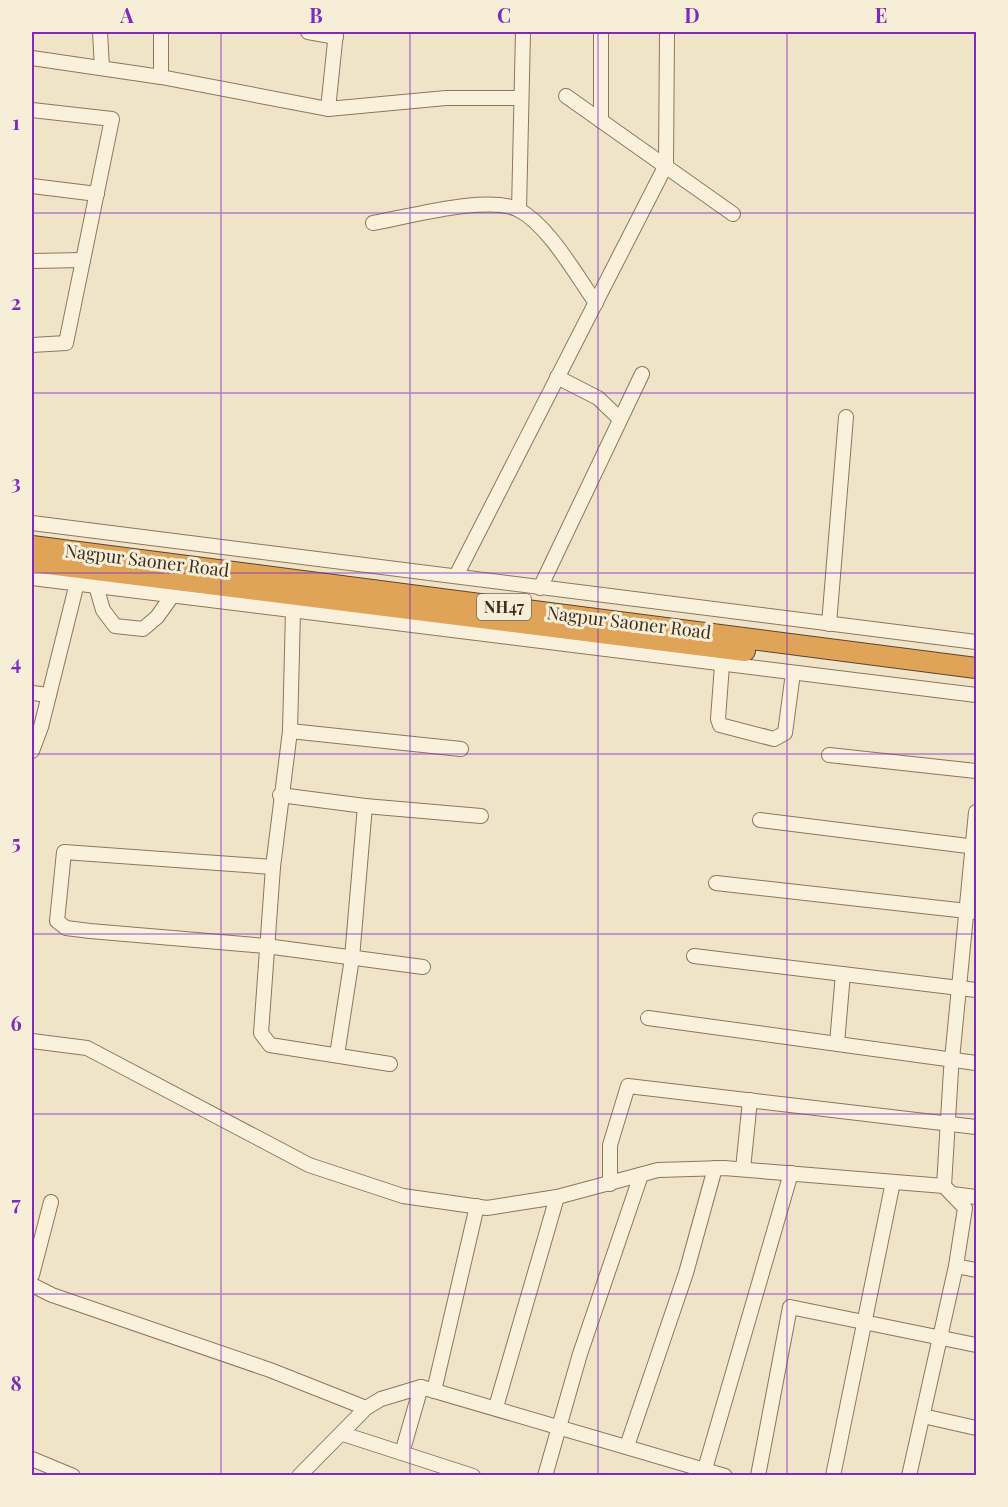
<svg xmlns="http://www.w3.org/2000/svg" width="1008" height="1507" viewBox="0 0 1008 1507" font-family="'Playfair Display',serif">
<rect width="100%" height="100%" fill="#f0e4c8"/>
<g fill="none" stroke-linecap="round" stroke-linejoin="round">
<defs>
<g id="minor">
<path d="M100,32L102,68"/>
<path d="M308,32L336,37"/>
<path d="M601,32V121"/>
<path d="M32,58L161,77L328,109L446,98H521"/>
<path d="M161,77V32"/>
<path d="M566,96L733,214"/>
<path d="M328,109L336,32"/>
<path d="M32,110L112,119L66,343L32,345"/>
<path d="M32,186L97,194"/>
<path d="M519,210L523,32"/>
<path d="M373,223C408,217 489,194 519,210C549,226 576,275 596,303"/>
<path d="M32,261L83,260"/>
<path d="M557,377L598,398L620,419"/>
<path d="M32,523L976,642"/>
<path d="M456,576L666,165L667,32"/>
<path d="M32,578L976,695"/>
<path d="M96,586L103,610L115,626L143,629L157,617L172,596"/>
<path d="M540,588L642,374"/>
<path d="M293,612L290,731L273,867L261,1033L270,1045L390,1064"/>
<path d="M829,624L846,417"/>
<path d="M722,665L718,719L720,725L774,739L785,733L793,673"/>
<path d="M32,693L49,695"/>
<path d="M290,731L461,749"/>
<path d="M32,751L41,727L77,583"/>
<path d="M829,755L976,771"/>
<path d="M280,795L365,806L481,816"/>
<path d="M760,820L976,847"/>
<path d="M273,867L64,852L57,921L66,928L90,931L266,946L423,967"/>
<path d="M716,883L976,912"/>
<path d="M694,956L976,990"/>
<path d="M648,1018L976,1063"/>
<path d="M32,1041L87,1048L309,1165L403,1196L487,1208L557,1197L658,1170L724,1168L944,1186"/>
<path d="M837,1043L843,974"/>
<path d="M337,1055L352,958L365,806"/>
<path d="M743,1169L750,1100"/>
<path d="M610,1184V1145L628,1086L976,1127"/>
<path d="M952,1194L976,1197"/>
<path d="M956,1266L976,1270"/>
<path d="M32,1275L51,1202"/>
<path d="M32,1285L52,1295L270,1370L366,1408"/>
<path d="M434,1391L477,1206"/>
<path d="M496,1407L557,1197"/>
<path d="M923,1416L976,1428"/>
<path d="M343,1434L473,1476"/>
<path d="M627,1446L686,1273L715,1168"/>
<path d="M402,1453L421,1387"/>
<path d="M32,1459L73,1476"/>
<path d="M705,1469L791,1173"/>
<path d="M299,1476L366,1408L381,1399L421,1387L725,1476"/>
<path d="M545,1476L580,1354L641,1175"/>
<path d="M758,1476L790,1307L976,1345"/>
<path d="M833,1476L893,1182"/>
<path d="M909,1476L956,1266L965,1208L944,1186L951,1070L976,812"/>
</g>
<g id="highway">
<path d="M32,546L976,668"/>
<path d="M32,562L745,651"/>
</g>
</defs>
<use href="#minor" stroke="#8d765c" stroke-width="16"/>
<use href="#highway" stroke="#5b4430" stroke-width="22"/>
<use href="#minor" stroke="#faf1dc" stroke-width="14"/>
<use href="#highway" stroke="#e0a458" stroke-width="20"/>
</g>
<path fill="none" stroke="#7b2cbf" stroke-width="1.5" stroke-opacity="0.55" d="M221,32V1476M410,32V1476M598,32V1476M787,32V1476M32,213H976M32,393H976M32,573H976M32,754H976M32,934H976M32,1114H976M32,1294H976"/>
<g text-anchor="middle" stroke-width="6" stroke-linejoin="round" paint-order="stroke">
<rect fill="#f7eed8" stroke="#756857" stroke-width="1.5" x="477" y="594" width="54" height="26" rx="4.5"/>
<g font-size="16" font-weight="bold" fill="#3d2e20">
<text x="504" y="613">NH47</text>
</g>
<g font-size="18" fill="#3d2e20" stroke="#f7eed8">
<text transform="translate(147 561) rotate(7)" y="6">Nagpur Saoner Road</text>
<text transform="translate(629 623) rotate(7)" y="6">Nagpur Saoner Road</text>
</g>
</g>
<rect width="1008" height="1507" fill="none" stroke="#f7eed8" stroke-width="66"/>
<rect x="33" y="33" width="942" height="1441" fill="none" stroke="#7b2cbf" stroke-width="2"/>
<g font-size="20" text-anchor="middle" font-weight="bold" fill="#7b2cbf">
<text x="127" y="23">A</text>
<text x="316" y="23">B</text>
<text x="504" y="23">C</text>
<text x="692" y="23">D</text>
<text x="881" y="23">E</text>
<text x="16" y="130">1</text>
<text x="16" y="310">2</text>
<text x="16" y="490">3</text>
<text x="16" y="670">4</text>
<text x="16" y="850">5</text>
<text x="16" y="1031">6</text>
<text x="16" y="1211">7</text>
<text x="16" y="1391">8</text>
</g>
</svg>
